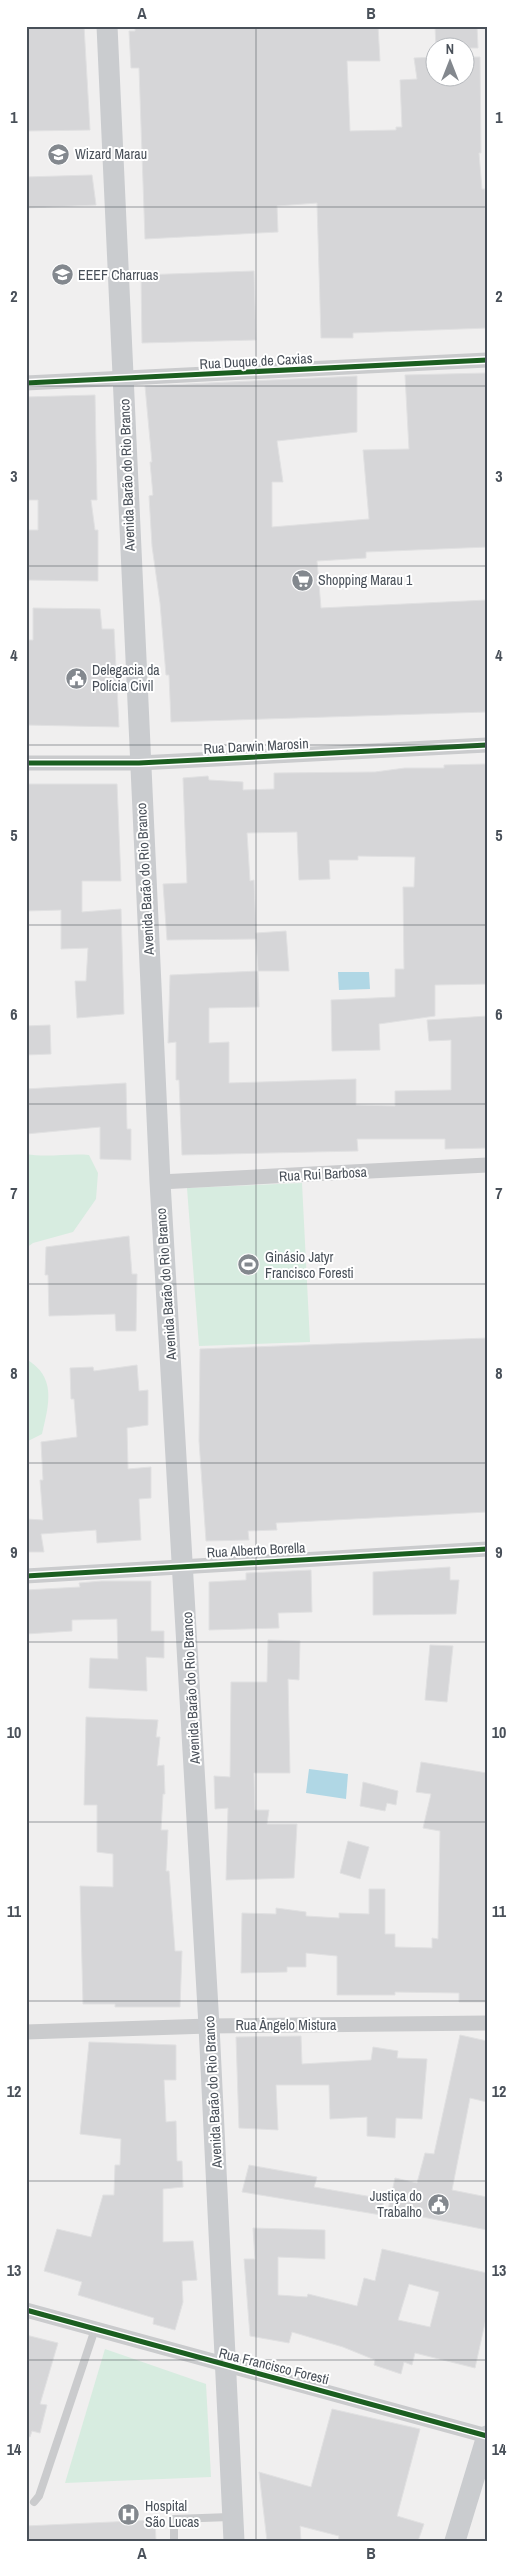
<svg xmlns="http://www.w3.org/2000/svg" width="513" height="2567" viewBox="0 0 513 2567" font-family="'Archivo Narrow',sans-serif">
<rect width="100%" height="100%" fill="#f0efef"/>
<g fill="#d7ece0">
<path d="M26,1154C48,1158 68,1153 89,1155L98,1173L96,1199L73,1232L33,1243L26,1248Z"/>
<path d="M302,1183L310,1342L199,1346L187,1188Z"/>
<path d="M26,1359C57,1377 49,1404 42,1434L26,1442Z"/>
<path d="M105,2349L206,2384L211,2477L65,2483Z"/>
</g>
<g fill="#b0d7e5">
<path d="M338,972H369L370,989L339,990Z"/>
<path d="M309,1769L348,1774L346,1799L306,1793Z"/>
</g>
<g fill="#d6d6d8" stroke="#e1e1e2" fill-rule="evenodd">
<path d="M26,26H84L90,130L26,131Z"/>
<path d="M135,26H378L380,61H347L350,131L396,130V127H402L400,80L417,79L414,58L436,57V78H466V57H480L481,153H479L482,189H485L487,328L353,333V338H321L317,203L277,206L278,232L145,239L139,68H131L129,31H135Z"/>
<path d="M435,26H477L478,48H436Z"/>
<path d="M92,175L96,205L26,208V177Z"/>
<path d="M254,271L256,340L142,343L141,275Z"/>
<path d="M487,373V547L366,552V558L317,561L321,608L487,600V712L171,722L169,675H166L160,603L152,546L149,496L153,495L150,462H152L145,386L357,376V432L277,441L283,482H272V527L369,519L363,450L409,449L405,375Z"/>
<path d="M95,395L97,500H91L95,530H98V581L26,580V530H38V500H26V397Z"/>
<path d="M33,608L100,609L102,629H114L119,727L26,725V640H33Z"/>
<path d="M487,764V984L435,985V1016L379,1024L380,1050L332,1051L331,1000L395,997V969H404L403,887H414L415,857L358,856V860H329L330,879L299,880L297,832L247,833L250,881L254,880L256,933L286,931L289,971H258L256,939L167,940L163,884L187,883L183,778L208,776L209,780L243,782V790L274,789V773L375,772L405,768H444V765Z"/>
<path d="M26,784H117L121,881H82V912L121,909L124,1014L77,1018L75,981H86L88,948L61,949V910L26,911Z"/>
<path d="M258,971L259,1007L209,1008V1043L229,1042V1083L356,1079V1105L395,1106V1091L451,1090V1040L429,1041L427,1020L487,1016V1148L445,1149V1139H357L358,1151L182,1155L179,1080H176V1042L168,1043L170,975Z"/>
<path d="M50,1025L51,1054L26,1055V1026Z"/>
<path d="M126,1083L127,1129H131V1160L100,1159V1127L26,1134V1089Z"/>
<path d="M129,1236L132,1274H137L136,1331H116L115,1314L49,1316L48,1275H45L46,1247Z"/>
<path d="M487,1338V1512L276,1523L277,1530L248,1531L249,1540L206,1541L199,1441L200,1349Z"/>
<path d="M137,1365L139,1391L148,1390V1425L127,1428L128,1469L151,1467V1498L139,1499L141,1540L97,1543L96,1530L41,1534L44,1552H26V1519L43,1520L40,1480H43L41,1442L77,1437L74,1399H71L70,1368L93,1367L94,1371Z"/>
<path d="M450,1567V1580H459L456,1614L373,1615V1572Z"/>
<path d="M311,1570L312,1612L278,1613L279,1628L209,1630V1582L246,1580V1573Z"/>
<path d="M102,1581H151V1631H164V1658L146,1657L147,1691L89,1688L90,1658L118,1659L117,1619L72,1620V1631L26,1634V1590L80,1587L79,1583Z"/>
<path d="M268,1640L300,1641L299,1680L288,1679L290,1773H254L255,1810H269L267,1824H297L294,1878L226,1880L228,1808L215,1809L214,1776L230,1777L231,1682H267Z"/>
<path d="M430,1645L453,1646L447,1702L425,1700Z"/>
<path d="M86,1717L158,1720L156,1737H160L157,1766L164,1765L165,1794H163L161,1830H168L166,1871H169L175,1951H182L180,2007H115V2004H83L80,1886L113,1887V1854L97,1852V1805H84Z"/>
<path d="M421,1762L487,1773V2002H459V1993L395,1992V1995H337V1956L306,1953V1967H287V1972L241,1973L242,1913L276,1914V1908L306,1912V1916L339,1918V1913L369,1914V1889H385V1934H395V1947L432,1948V1938L438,1939L440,1831L423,1828L431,1794L416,1792Z"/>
<path d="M363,1782L398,1791L396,1805L387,1803L385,1811L360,1806Z"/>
<path d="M348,1841L369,1847L360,1879L340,1873Z"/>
<path d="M460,2035L487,2041V2102L470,2098L452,2190L487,2197V2230L388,2210L395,2178L417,2183L425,2153L434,2154Z"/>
<path d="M301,2036L302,2064L371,2060L373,2047L398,2051L397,2058L427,2059L422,2119L396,2118L395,2138L367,2136V2117L330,2119L329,2085H276L278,2130L239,2128L236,2037Z"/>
<path d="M89,2042L176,2045V2080H164L166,2122L176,2121L177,2161H182L183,2187L163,2189V2242L193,2241L197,2280L182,2281L183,2302L175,2330L153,2324L154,2318L78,2295L82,2282L44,2271L57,2229L91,2237L103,2195H114L115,2165H120L121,2139L80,2134Z"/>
<path d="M249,2165L317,2177L314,2187L384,2199L381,2215L242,2192Z"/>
<path d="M253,2228L325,2230V2259L278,2257V2295L307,2297L308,2294L357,2306L364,2278L375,2281L382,2249L487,2273V2314L475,2368L415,2353L412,2365L404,2362L401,2374L374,2365L375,2360L343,2347L292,2332L289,2343L250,2336L244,2259H255ZM409,2284L439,2292L430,2327L398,2320Z"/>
<path d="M26,2335L58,2343L40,2404L47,2405L40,2433L32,2431L30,2437L26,2436Z"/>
<path d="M332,2409L420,2429L397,2516L424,2524L418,2541H338L339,2536L300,2526L301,2541H267L259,2472L311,2487Z"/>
<path d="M155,2520L156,2541H26V2526Z"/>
</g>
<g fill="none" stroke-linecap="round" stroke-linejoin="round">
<g stroke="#cacbcd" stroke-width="8">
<path d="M34,2502L39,2496L95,2329"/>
<path d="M174,2541V2519L230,2517"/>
</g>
<g stroke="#cacbcd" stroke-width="15">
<path d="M26,383L487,360"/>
<path d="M26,763H139L487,745"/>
<path d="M160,1182L487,1165"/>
<path d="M26,1576L487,1549"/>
<path d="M26,2032L209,2026L487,2023"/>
<path d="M26,2310L487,2436"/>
</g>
<g stroke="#cacccf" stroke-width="21">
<path d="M107,26L160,1182L209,2026L234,2541"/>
<path d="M455,2541L487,2436"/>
</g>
<defs>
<g id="cycleway">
<path d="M26,383L487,360"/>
<path d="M26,763H139L487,745"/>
<path d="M26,1576L487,1549"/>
<path d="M26,2310L487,2436"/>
</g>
</defs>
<use href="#cycleway" stroke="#fff" stroke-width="8"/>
<use href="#cycleway" stroke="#1b5e20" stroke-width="5"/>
</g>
<path fill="none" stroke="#495059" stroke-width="1" stroke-opacity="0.55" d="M256,26V2541M26,207H487M26,386H487M26,566H487M26,745H487M26,925H487M26,1104H487M26,1284H487M26,1463H487M26,1642H487M26,1822H487M26,2001H487M26,2181H487M26,2360H487"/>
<defs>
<symbol id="school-disc" viewBox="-11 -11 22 22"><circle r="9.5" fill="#83888e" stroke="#fff"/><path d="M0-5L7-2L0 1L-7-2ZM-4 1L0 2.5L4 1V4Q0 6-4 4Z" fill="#fff"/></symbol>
<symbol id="supermarket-disc" viewBox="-11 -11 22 22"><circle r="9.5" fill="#83888e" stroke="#fff"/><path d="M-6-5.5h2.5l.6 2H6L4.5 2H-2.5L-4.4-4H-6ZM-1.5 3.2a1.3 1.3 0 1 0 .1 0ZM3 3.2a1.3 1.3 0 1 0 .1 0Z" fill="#fff"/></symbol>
<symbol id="civic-disc" viewBox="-11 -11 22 22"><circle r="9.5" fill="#83888e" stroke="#fff"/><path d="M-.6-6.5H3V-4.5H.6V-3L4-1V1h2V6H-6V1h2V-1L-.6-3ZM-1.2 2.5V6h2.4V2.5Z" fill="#fff"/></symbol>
<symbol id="stadium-disc" viewBox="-11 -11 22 22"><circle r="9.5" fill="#83888e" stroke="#fff"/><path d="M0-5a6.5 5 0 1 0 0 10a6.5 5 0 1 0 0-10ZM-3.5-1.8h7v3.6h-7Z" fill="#fff"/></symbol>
<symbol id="hospital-disc" viewBox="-11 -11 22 22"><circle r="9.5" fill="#83888e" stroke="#fff"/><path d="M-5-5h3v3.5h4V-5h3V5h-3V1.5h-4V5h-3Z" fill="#fff"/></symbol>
</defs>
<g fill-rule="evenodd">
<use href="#school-disc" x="46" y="142" width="25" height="25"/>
<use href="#school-disc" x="50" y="262" width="25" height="25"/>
<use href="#supermarket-disc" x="290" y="568" width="25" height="25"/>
<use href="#civic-disc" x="64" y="666" width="25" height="25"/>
<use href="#stadium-disc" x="236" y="1252" width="25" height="25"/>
<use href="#civic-disc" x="426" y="2192" width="25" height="25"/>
<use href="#hospital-disc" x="116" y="2502" width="25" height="25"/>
</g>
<g text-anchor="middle" stroke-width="4" stroke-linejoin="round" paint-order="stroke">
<g font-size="14" fill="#495059" stroke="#fff" text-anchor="start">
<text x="75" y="159">Wizard Marau</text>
<text x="78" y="280">EEEF Charruas</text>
<text x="318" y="585">Shopping Marau 1</text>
<text x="92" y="675">Delegacia da<tspan x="92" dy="16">Polícia Civil</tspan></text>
<text x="265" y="1262">Ginásio Jatyr<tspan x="265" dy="16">Francisco Foresti</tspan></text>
<text x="422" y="2201" text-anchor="end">Justiça do<tspan x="422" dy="16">Trabalho</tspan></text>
<text x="145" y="2511">Hospital<tspan x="145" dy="16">São Lucas</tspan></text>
</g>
<g font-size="14" fill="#495059" stroke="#fff">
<text transform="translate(256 361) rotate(-3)" y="5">Rua Duque de Caxias</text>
<text transform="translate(127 475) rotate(-92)" y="5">Avenida Barão do Rio Branco</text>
<text transform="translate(256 746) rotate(-3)" y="5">Rua Darwin Marosin</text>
<text transform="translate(145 879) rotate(-93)" y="5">Avenida Barão do Rio Branco</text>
<text transform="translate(323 1174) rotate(-3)" y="5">Rua Rui Barbosa</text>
<text transform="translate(166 1284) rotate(-94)" y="5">Avenida Barão do Rio Branco</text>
<text transform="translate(256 1550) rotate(-3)" y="5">Rua Alberto Borella</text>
<text transform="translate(191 1688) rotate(-93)" y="5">Avenida Barão do Rio Branco</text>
<text x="286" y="2030">Rua Ângelo Mistura</text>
<text transform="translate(213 2092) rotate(-93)" y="5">Avenida Barão do Rio Branco</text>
<text transform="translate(274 2366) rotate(14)" y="5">Rua Francisco Foresti</text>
</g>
</g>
<rect width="513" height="2567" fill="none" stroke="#ffffff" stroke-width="55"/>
<g transform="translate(450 62)"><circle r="24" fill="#ffffff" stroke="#b6b9bd"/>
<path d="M0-4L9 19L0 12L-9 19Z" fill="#83888e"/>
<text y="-8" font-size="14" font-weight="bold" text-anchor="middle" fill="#495059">N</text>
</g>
<rect x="28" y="28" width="458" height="2512" fill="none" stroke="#495059" stroke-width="2"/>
<g font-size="16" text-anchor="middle" font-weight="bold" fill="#495059">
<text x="142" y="19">A</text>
<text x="371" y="19">B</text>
<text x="14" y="123">1</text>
<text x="499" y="123">1</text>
<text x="14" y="302">2</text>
<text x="499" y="302">2</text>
<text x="14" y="482">3</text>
<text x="499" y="482">3</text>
<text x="14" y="661">4</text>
<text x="499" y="661">4</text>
<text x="14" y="841">5</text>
<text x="499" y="841">5</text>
<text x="14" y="1020">6</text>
<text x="499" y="1020">6</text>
<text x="14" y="1199">7</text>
<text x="499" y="1199">7</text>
<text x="14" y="1379">8</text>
<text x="499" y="1379">8</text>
<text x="14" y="1558">9</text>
<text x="499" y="1558">9</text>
<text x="14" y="1738">10</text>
<text x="499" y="1738">10</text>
<text x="14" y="1917">11</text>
<text x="499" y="1917">11</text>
<text x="14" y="2097">12</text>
<text x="499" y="2097">12</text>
<text x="14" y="2276">13</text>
<text x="499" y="2276">13</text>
<text x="14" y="2455">14</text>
<text x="499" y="2455">14</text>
<text x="142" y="2559">A</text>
<text x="371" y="2559">B</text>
</g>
</svg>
